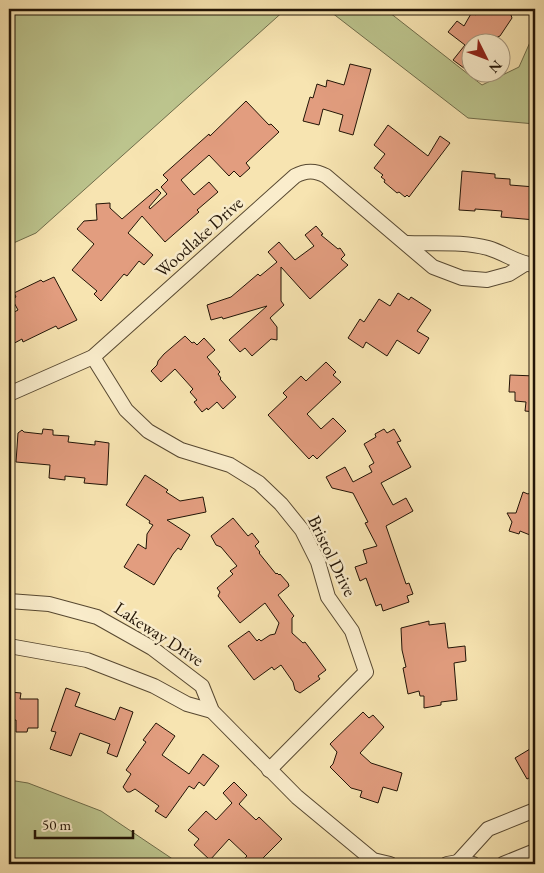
<svg xmlns="http://www.w3.org/2000/svg" width="544" height="873" viewBox="0 0 544 873" font-family="'EB Garamond',serif">
<rect width="100%" height="100%" fill="#f7e4b1"/>
<filter id="stains"><feTurbulence type="fractalNoise" baseFrequency=".004" numOctaves="4"/><feColorMatrix values="0 0 0 0 .2 0 0 0 0 .09 0 0 0 0 .02 0 0 0 .5 -.17"/></filter>
<radialGradient id="worn" r=".72"><stop offset=".6" stop-color="#630" stop-opacity="0"/><stop offset="1" stop-color="#630" stop-opacity=".3"/></radialGradient>
<g fill="#bcc48d" stroke="#6f6c4a">
<path d="M9,9H286L36,233L9,245Z"/>
<path d="M327,9H385L482,85L519,67L535,31V124L468,118Z"/>
<path d="M9,780L28,783L101,811L180,864H9Z"/>
</g>
<g fill="#e29d7f" stroke="#221406">
<path d="M479,9H514L511,15L512,18L500,36L484,42H472V74L453,60L465,45L448,32L457,21L464,26L472,12L476,15Z"/>
<path d="M350,64L371,69L353,135L339,131L343,115L323,109L319,125L303,121L310,97L313,98L317,84L326,87L327,80L344,85Z"/>
<path d="M246,101L269,125L271,124L279,132L246,163L250,168L240,177L234,171L229,176L209,155L181,180L194,195L209,182L218,192L197,210L199,212L165,242L142,216L128,233L153,255L144,265L139,261L127,276L124,274L101,301L94,294L97,291L72,270L94,244L77,229L84,221L97,220L96,204L110,203V208L122,219L157,189L161,193L149,207L150,209L167,194L161,187L168,180L163,175L209,134L210,136Z"/>
<path d="M388,125L428,156L440,136L450,143L409,197L407,195L405,197L399,192L397,193L384,182L385,180L381,177L383,175L374,168L385,154L374,145Z"/>
<path d="M462,171L495,174V178L510,179V185L535,187V220L501,217L502,211L475,209V211L459,210Z"/>
<path d="M316,226L323,234L321,235L338,249L340,248L345,255L341,259L348,265L310,299L281,267V301L284,305L270,318L277,327V340L271,339L252,356L245,348L240,352L229,340L267,306L223,319L222,317L211,320L207,305L231,297L258,274L260,276L277,262L268,252L279,242L295,260L314,246L305,235Z"/>
<path d="M54,277L77,320L58,329L56,326L23,342L22,339L9,346V315L18,310L12,299L16,297L14,293L41,280L43,282Z"/>
<path d="M398,293L409,300L411,297L431,310L417,331L429,338L419,354L397,340L387,356L366,342L363,348L348,338L360,319L364,322L379,299L390,306Z"/>
<path d="M185,336L192,343L194,342L197,345L204,338L215,350L207,357L220,372L218,374L221,378L220,379L236,397L223,409L217,402L208,410L207,408L202,412L194,402L197,400L190,392L193,389L175,369L161,382L151,371L157,365L158,361L164,354Z"/>
<path d="M326,362L336,372L333,375L341,382L307,414L321,429L333,418L346,431L317,459L313,455L309,459L268,415L287,397L283,393L301,376L306,381Z"/>
<path d="M510,375L535,376V412L525,411L526,402L515,401V392H509Z"/>
<path d="M43,429L53,430V435L69,436L68,442L95,445V441L109,443L107,485L84,483L85,478L65,476V480L49,478L50,465L16,462L18,433L22,430L24,432L42,434Z"/>
<path d="M384,429L387,433L394,429L401,441L397,442L411,467L381,483L393,505L406,498L413,511L386,526L406,584L409,583L413,594L407,596L409,602L383,611L381,604L376,606L366,578L360,581L355,567L367,563L363,550L377,546L365,523L368,522L353,493L332,488L326,477L345,467L353,482L372,472L369,466L374,463L364,444L376,437L375,434Z"/>
<path d="M145,475L168,490L166,492L180,501L203,497L206,512L167,520L190,535L181,550L178,548L173,554L154,585L124,567L138,544L146,549L147,534L153,525L149,523L150,521L126,505Z"/>
<path d="M535,490V537L520,531L519,534L509,531L512,522L507,513H516L523,492L528,494Z"/>
<path d="M233,518L248,536L252,533L259,542L255,546L260,552L259,553L276,574L277,573L279,575L280,574L288,583L289,586L278,595L294,616L292,618V633L303,643L305,642L326,670L318,676L320,679L300,693L295,690L293,682L281,665L274,670L272,667L254,680L228,646L249,631L257,641L259,639L261,641L270,635L275,634L279,623L265,603L240,623L218,596L220,592L217,588L233,574L230,571L237,566L221,547L216,545L211,536Z"/>
<path d="M429,621V625L445,623L448,648L465,646L466,661L454,663L457,700L441,702V705L424,708V696H420L419,691L408,694L403,668L406,667L402,650L401,628Z"/>
<path d="M66,688L80,693L75,706L115,720L120,707L133,712L117,757L107,753L110,744L80,733L71,756L50,749L56,732L51,731Z"/>
<path d="M9,692L21,693L20,699H38V728H28L27,732H16V720H9Z"/>
<path d="M363,712L369,718L373,715L384,727L360,753L371,763L402,773L397,791L383,787L378,803L360,797L362,791L351,788L330,767L333,764L337,752L330,744Z"/>
<path d="M156,723L175,736L162,755L189,774L203,754L219,766L204,786L199,782L194,789L189,786L166,818L155,811L159,806L135,789L130,792H127L123,787L131,774L126,770L146,742L143,740Z"/>
<path d="M535,746V775L527,779L515,758Z"/>
<path d="M234,782L247,795L239,804L256,820L259,817L282,839L257,864H239L247,856L229,839L210,860L194,845L199,839L188,830L206,811L216,820L232,803L223,793Z"/>
</g>
<g fill="none" stroke-linecap="round" stroke-linejoin="round">
<defs>
<g id="minor">
<path d="M407,243C434,244 463,241 488,248C505,253 518,264 535,265"/>
<path d="M93,357L126,410L148,431L181,450L230,465L259,483L281,504L302,530L318,562L328,597L352,631L366,672L269,770"/>
<path d="M9,394L93,357L295,176C306,170 315,170 326,176L433,267L462,278L487,280L509,274L525,264"/>
<path d="M9,601L49,604L97,617L152,648L202,686L212,711L297,797L373,860L390,864"/>
<path d="M9,646L87,660L154,686L187,704L212,711"/>
<path d="M458,862L488,829L535,810"/>
<path d="M447,864L458,862L473,864"/>
<path d="M503,864L535,851"/>
</g>
</defs>
<use href="#minor" stroke="#574831" stroke-width="16"/>
<use href="#minor" stroke="#faedcc" stroke-width="14"/>
</g>
<g text-anchor="middle" stroke-width="5" stroke-linejoin="round" paint-order="stroke">
<g font-size="18" fill="#221406" stroke="#faedcc">
<text transform="translate(199 237) rotate(-42)" y="6">Woodlake Drive</text>
<text transform="translate(332 556) rotate(64)" y="6">Bristol Drive</text>
<text transform="translate(159 634) rotate(33)" y="6">Lakeway Drive</text>
</g>
</g>
<rect width="544" height="873" fill="none" stroke="#f7e4b1" stroke-width="30"/>
<rect x="10" y="10" width="524" height="853" fill="none" stroke="#221406" stroke-width="2.5"/>
<rect x="15" y="15" width="514" height="843" fill="none" stroke="#221406"/>
<g transform="translate(486 58) rotate(132)"><circle r="24" fill="#faedcc" stroke="#a4967d"/>
<path d="M0-4L9 19L0 12L-9 19Z" fill="#8f2418"/>
<text y="-8" font-size="14" font-weight="bold" text-anchor="middle" fill="#221406">N</text>
</g>
<path d="M35 830v8h98v-8" fill="none" stroke="#221406" stroke-width="2.5"/>
<text x="42" y="830" font-size="15" fill="#221406" stroke="#faedcc" stroke-width="4" paint-order="stroke">50 m</text>
<rect width="100%" height="100%" filter="url(#stains)"/>
<rect width="100%" height="100%" fill="url(#worn)"/>
</svg>
